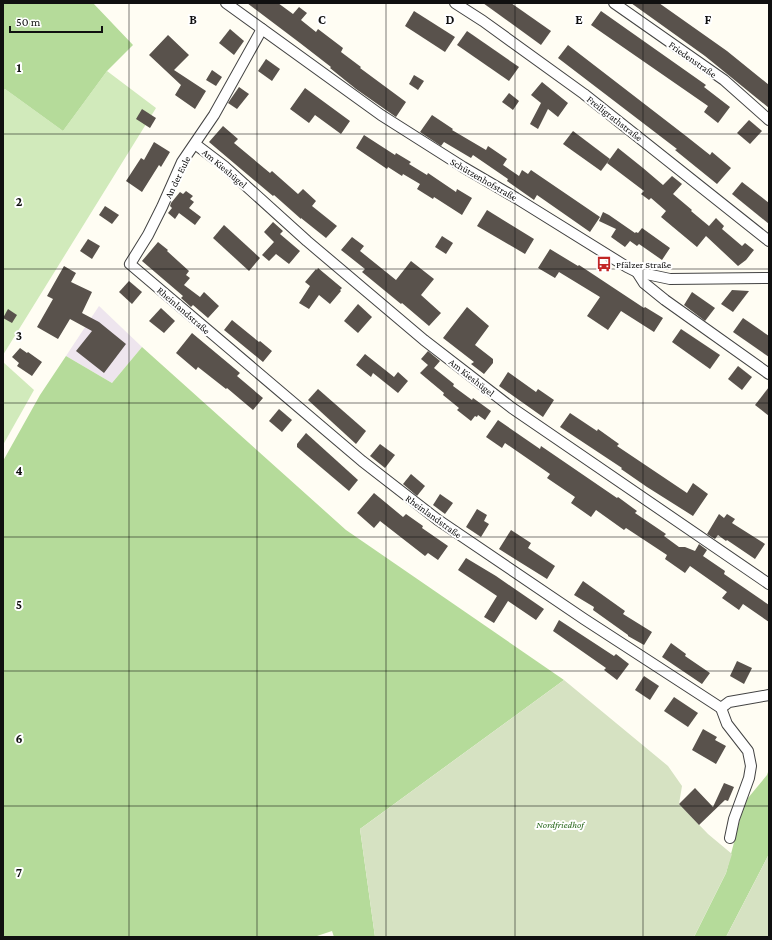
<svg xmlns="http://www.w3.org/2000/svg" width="772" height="940" viewBox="0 0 772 940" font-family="'Crimson Pro',serif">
<rect width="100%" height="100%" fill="#fffdf3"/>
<path fill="#eee5ee" d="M99,306L142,347L112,383L66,356Z"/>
<g fill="#d1eabb">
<path d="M107,71L156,108L3,355V91L5,89L63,131Z"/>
<path d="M3,362L34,390L3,445Z"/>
</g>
<g fill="#b5db9a">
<path d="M3,3H93L133,45L107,71L63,131L5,89L3,91Z"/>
<path d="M142,347L346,530L564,680L360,829L375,937H334L332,931L314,937H3V461L40,395L66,356L112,383Z"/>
<path d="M769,769V854L726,937H694L726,873L743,808L748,798L767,775Z"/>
</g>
<g fill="#d6e2c2">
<path d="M564,680L668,766L682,786L679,804L708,834L732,854L726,873L694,937H375L360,829Z"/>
<path d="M769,854V937H726Z"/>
</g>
<g fill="#59524c">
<path d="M247,3H278L293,14L299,7L307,13L301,20L316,32L318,29L343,48L341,52L361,67L360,68L406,102L396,117L356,89L330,68L331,67L300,43Z"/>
<path d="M483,3H511L551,31L541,45Z"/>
<path d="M631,3H659L727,51L769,85V108L705,56Z"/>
<path d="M414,11L455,37L445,52L405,26Z"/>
<path d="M601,11L706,85L704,87L730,107L718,123L704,112L708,106L591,25Z"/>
<path d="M230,29L244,41L234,55L219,43Z"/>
<path d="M467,31L519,67L509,81L457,45Z"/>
<path d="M168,35L189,55L174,70L206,91L195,109L175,95L181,85L149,55Z"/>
<path d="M568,45L686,136L710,155L712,152L731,168L717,184L675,150L677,149L558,58Z"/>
<path d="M266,59L280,69L272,81L258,71Z"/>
<path d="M212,70L222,77L216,86L206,80Z"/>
<path d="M414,75L424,81L418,90L409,84Z"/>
<path d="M542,82L568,103L558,117L548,109L538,129L530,124L541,103L531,95Z"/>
<path d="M239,87L249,94L237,109L228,103Z"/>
<path d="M305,88L350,121L341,134L315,115L309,123L290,109Z"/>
<path d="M509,93L519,101L513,110L502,102Z"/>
<path d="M142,109L156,118L150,128L136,119Z"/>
<path d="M432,115L453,129L452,130L486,150L488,146L507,159L503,165L519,176L522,170L528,174L531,170L600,217L590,232L537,195L534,200L507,181L508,179L473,155L471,158L444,142L441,146L420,132Z"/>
<path d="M749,120L762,131L750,144L737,133Z"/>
<path d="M223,126L238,139L234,143L270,173L272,171L298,194L303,189L316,201L312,206L337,226L326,238L301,218V219L274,195L273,196L209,142Z"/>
<path d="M573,131L610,159L601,171L563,144Z"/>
<path d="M364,135L395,155L396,153L411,162L409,164L427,175L428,173L456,192L457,189L472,198L462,215L434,197L433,199L417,189L420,184L403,174L402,176L388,167L387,169L356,148Z"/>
<path d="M154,142L170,152L161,167L159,165L142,192L126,181L141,158L144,160Z"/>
<path d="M618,148L643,168L663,185L672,176L682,184L673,194L692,210L691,211L709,226L716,218L724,226L722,229L742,246L745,243L754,250L746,260L738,266L706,236L697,247L661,217L666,211L651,198L649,200L641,194L644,191L607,163Z"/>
<path d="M742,182L769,203V224L732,194Z"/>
<path d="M186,191L193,196L190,199L194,202L189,208L201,217L195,225L179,213L175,219L168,213L172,208L170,206L171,203L180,192L183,194Z"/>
<path d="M105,206L119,215L112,224L99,215Z"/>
<path d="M487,210L534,239L525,254L477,226Z"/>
<path d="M603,212L609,215L635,233L636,232L638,233L642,228L670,248L662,260L639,244L637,246L630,241L625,247L611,237L616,229L599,221Z"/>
<path d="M273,222L283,231L280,234L300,251L289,264L276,254L269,261L262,255L274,242L264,232Z"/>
<path d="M224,225L260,258L249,271L213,238Z"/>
<path d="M442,236L453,243L446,254L435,247Z"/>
<path d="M352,237L364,246L360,251L396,280L411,261L434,279L421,295L441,313L429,326L402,303L401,304L362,272L365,269L341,250Z"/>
<path d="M88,239L100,246L92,259L80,251Z"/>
<path d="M158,242L168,250L167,251L189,271L186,275L190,278L184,285L200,297L204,292L219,306L208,318L193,305L191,307L181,298L183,296L142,261Z"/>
<path d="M550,249L578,266L579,265L644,308L645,307L663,318L654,332L621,311L608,330L587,316L600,297L559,272L555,278L538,268Z"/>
<path d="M64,266L76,273L71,282L92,292L82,313L99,322L126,344L104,373L76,351L92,331L70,319L58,339L37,327L53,299L47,296Z"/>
<path d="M318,268L342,288L340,290L341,291L330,304L319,295L309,309L299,303L310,286L305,282L316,269L317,270Z"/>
<path d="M129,281L142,292L132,304L119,292Z"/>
<path d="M732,290L749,291L733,312L721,304Z"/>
<path d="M692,292L715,308L705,321L684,305Z"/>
<path d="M358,304L372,317L358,333L344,321Z"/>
<path d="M467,307L489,326L475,345L493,359V363L484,374L471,364L474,362L443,338Z"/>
<path d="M161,308L175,321L164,333L149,321Z"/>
<path d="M8,309L17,315L12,323L3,318Z"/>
<path d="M743,318L769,336V357L733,332Z"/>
<path d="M232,320L259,342L260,341L272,351L263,362L224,330Z"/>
<path d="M681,329L720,355L710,369L672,342Z"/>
<path d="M192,333L240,373L237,376L263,398L253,410L227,388L226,389L198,367L196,370L176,353Z"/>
<path d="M20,348L27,353L28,352L42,362L32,376L17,366L19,363L12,357Z"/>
<path d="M428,351L440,361L434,368L454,384L453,386L472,400L473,398L491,411L485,420L478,415L477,417L475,416L471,421L457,410L459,408L443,395L444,393L420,373L428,365L421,359Z"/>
<path d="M365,354L394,377L398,372L408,381L398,393L373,373L371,377L356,365Z"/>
<path d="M738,366L752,377L742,390L728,379Z"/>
<path d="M508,372L536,392L538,389L554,400L543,417L499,386Z"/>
<path d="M769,387V416L755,405Z"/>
<path d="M318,389L366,431L356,444L308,400Z"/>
<path d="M279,409L292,420L282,432L269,421Z"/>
<path d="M570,413L597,431L598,429L619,444L617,446L687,493L693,483L708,494L693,516L647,487L621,469L622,468L560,427Z"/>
<path d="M498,420L540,449L541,446L617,498L618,497L637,511L635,513L666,534L664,536L679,547H685L695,551L699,544L707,550L703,556L725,571L724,574L769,605V622L743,604L739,610L722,598L727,592L690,566L685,573L665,559L667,555L626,528L624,530L596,510L591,517L571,503L575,497L547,478L550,474L505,443L502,448L486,437Z"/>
<path d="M306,433L358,480L349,491L297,447V444Z"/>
<path d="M380,444L395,455L385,468L370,456Z"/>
<path d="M411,474L425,486L417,496L403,484Z"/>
<path d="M374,493L403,517L406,514L423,526L422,528L448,546L438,560L428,553L425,556L380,521L374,528L357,513Z"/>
<path d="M440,494L453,503L445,514L433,505Z"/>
<path d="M477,509L487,515L484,521L489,524L481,537L466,527Z"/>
<path d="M719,514L724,518L727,514L735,519L732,523L765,544L755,559L727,540L726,541L718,535L715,539L707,534Z"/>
<path d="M511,530L531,543L528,548L555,566L547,579L499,549Z"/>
<path d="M466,558L496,576L544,609L536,620L508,601L494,623L484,617L497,596L458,570Z"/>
<path d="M583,581L625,611L623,614L652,632L644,645L628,636V635L593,610L594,607L574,595Z"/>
<path d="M559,620L614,656L616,654L629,664L617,680L604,670L606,668L553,631Z"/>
<path d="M671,643L686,654L685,656L710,673L702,684L662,657Z"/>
<path d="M737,661L752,668L744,684L730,676Z"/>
<path d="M644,676L659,686L650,700L635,690Z"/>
<path d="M674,697L698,713L688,727L664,711Z"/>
<path d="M703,729L717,737L715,740L726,746L716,764L692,750Z"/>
<path d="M724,783L734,787L728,801L725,800L699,825L679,804L695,788L713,807Z"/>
</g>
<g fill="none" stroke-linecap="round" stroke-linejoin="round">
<defs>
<g id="minor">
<path d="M226,3L381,115L463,167L516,198L627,267L637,272L670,279L769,278"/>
<path d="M455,3L483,21L584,94L769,241"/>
<path d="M614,3L724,80L769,120"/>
<path d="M262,29L214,115L182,162L162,207L148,235L130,264L362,461L438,520L584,619L721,708"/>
<path d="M195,144L224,166L307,241L424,340L512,408L769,584"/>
<path d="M637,272L644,283L665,300L769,374"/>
<path d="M721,708L727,724L748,751L751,766L749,778L734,819L730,838"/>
<path d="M721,708L729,702L769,695"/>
</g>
</defs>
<use href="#minor" stroke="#434343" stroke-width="12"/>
<use href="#minor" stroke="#fff" stroke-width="10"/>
</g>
<path fill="none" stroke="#101010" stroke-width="1" stroke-opacity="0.55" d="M129,3V937M257,3V937M386,3V937M515,3V937M643,3V937M3,134H769M3,269H769M3,403H769M3,537H769M3,671H769M3,806H769"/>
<defs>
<symbol id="bus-bare" viewBox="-9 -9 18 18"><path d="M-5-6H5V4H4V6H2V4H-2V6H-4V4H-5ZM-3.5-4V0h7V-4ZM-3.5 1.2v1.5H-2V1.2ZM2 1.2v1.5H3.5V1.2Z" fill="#c22626" stroke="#fff" stroke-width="2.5" paint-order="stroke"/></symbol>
</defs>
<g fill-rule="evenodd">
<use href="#bus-bare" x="593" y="253" width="22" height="22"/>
</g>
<g text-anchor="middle" stroke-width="4" stroke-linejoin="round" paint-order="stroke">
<g font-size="10" fill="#101010" stroke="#fff">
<text transform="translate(693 59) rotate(35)" y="4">Friedenstraße</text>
<text transform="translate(615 118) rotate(38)" y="4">Freiligrathstraße</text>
<text transform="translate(225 168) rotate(40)" y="4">Am Kieshügel</text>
<text transform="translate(177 177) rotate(-64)" y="4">An der Eule</text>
<text transform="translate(484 179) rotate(30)" y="4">Schützenhofstraße</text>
<text transform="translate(184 310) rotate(41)" y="4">Rheinlandstraße</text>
<text transform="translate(472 377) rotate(38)" y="4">Am Kieshügel</text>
<text transform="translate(434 516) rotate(36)" y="4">Rheinlandstraße</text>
</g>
<g font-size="10" fill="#101010" stroke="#fff" text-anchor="start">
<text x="616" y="268">Pfälzer Straße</text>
</g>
<g font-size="10" font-style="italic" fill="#2a691e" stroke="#fff">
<text x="560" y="828">Nordfriedhof</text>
</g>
</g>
<g font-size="13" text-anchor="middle" font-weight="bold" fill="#101010" stroke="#fff" stroke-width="4" stroke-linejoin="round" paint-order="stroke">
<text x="193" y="24">B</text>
<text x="322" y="24">C</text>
<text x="450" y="24">D</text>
<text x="579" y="24">E</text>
<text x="708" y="24">F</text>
<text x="19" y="72">1</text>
<text x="19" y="206">2</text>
<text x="19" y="340">3</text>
<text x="19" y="475">4</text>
<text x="19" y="609">5</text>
<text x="19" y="743">6</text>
<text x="19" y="877">7</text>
</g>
<rect width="772" height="940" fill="none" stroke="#101010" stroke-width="8"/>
<path d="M10 26v6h92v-6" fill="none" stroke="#101010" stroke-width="2"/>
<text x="16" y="26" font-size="12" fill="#101010" stroke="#ffffff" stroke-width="3" paint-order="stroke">50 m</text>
</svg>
